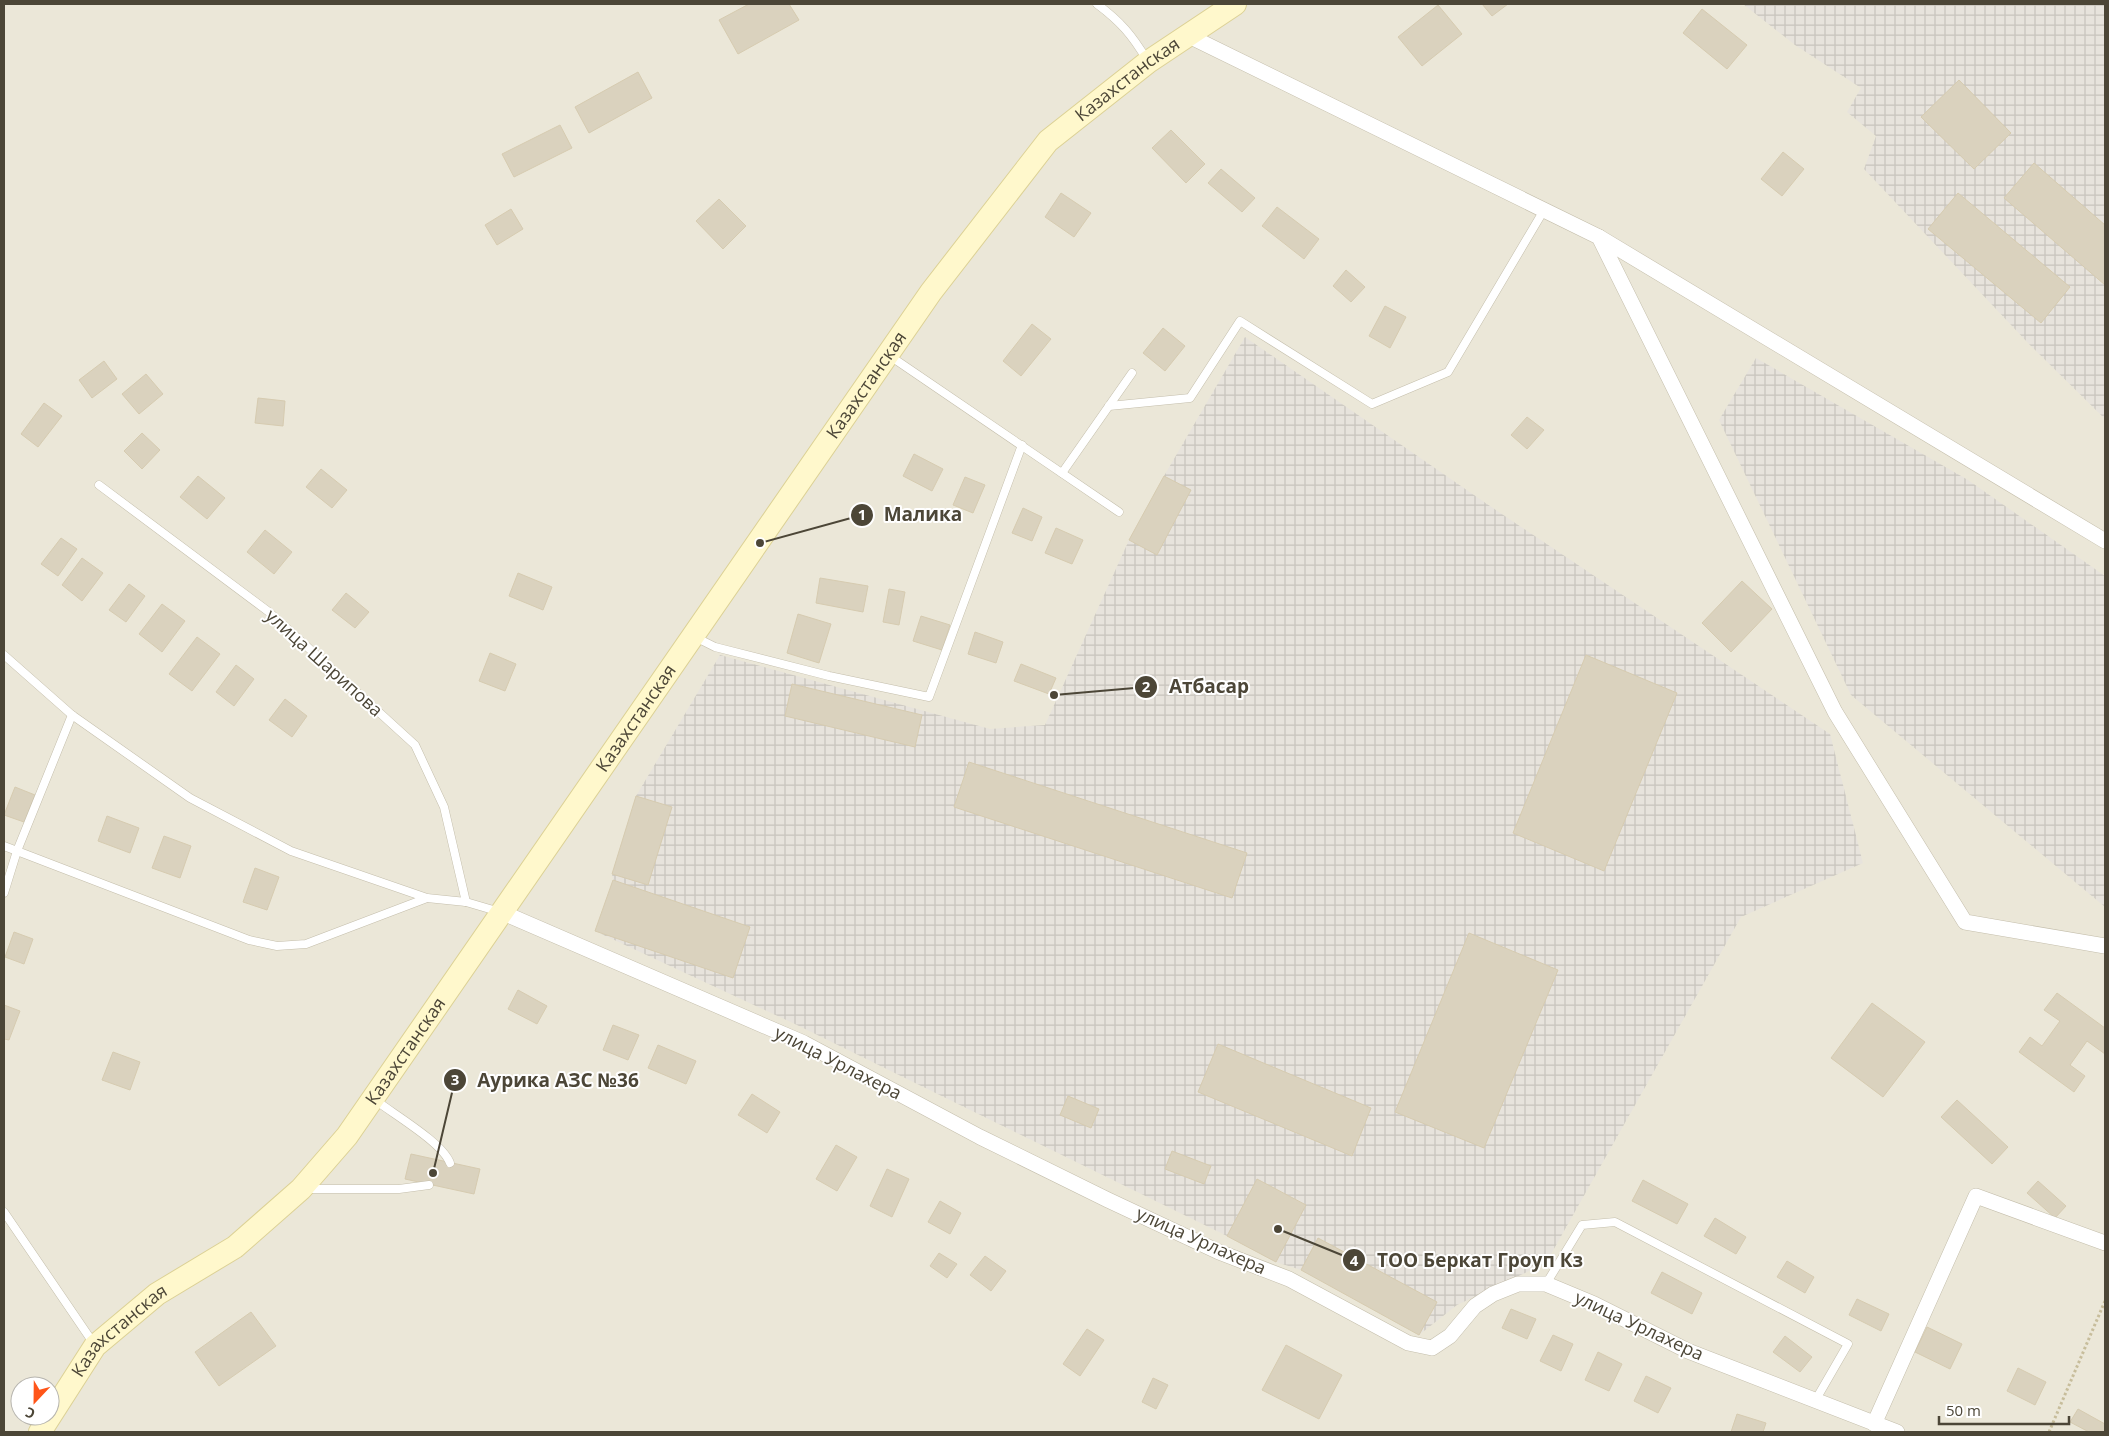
<svg xmlns="http://www.w3.org/2000/svg" width="2109" height="1436" viewBox="0 0 2109 1436" font-family="'Open Sans',sans-serif">
<defs>
<pattern id="industrial-grid" width="8" height="8" patternUnits="userSpaceOnUse" patternTransform="scale(1.25)"><rect width="8" height="8" fill="#e7e3dc"/><path d="M0 4h8M4 0v8" fill="none" stroke="#c8c4bd"/></pattern>
</defs>
<rect width="100%" height="100%" fill="#f7f4ea"/>
<path fill="#ebe7d8" fill-rule="evenodd" d="M4,4H2105V1432H4ZM20,1386H50V1416H20Z"/>
<g fill="url(#industrial-grid)">
<path d="M1743,4H2105V419L2028,343L1864,169L1876,136L1847,112L1861,88L1795,45Z"/>
<path d="M1245,337L1487,504L1830,734L1863,863L1741,917L1546,1263L1457,1305L1419,1335L1301,1270L1276,1262L1227,1236L797,1025L595,931L613,880L612,874L636,796L720,655L990,729L1045,725L1129,540L1164,476Z"/>
<path d="M1756,358L1968,480L2105,576V907L1851,695L1719,420Z"/>
</g>
<g fill="#dad2be" stroke="#d6cbb0">
<path d="M749,4H789L799,20L738,54L719,20Z"/>
<path d="M1482,4H1508L1492,16Z"/>
<path d="M1438,5L1462,34L1422,66L1398,37Z"/>
<path d="M1702,9L1747,45L1727,69L1683,33Z"/>
<path d="M638,72L652,98L589,133L575,107Z"/>
<path d="M1959,80L2011,133L1974,169L1921,117Z"/>
<path d="M560,125L572,148L514,177L502,154Z"/>
<path d="M1171,130L1205,164L1186,183L1152,148Z"/>
<path d="M1783,152L1804,169L1782,196L1761,179Z"/>
<path d="M2034,163L2105,225V285L2004,198Z"/>
<path d="M1221,169L1255,198L1242,212L1208,183Z"/>
<path d="M1061,193L1091,213L1074,237L1045,217Z"/>
<path d="M1958,193L2070,287L2041,323L1928,229Z"/>
<path d="M719,199L746,226L723,249L696,221Z"/>
<path d="M1277,207L1319,239L1304,259L1262,226Z"/>
<path d="M511,209L523,229L497,245L485,225Z"/>
<path d="M1346,270L1365,287L1351,302L1333,286Z"/>
<path d="M1385,306L1406,317L1390,348L1369,336Z"/>
<path d="M1032,324L1051,339L1021,376L1003,361Z"/>
<path d="M1163,328L1185,346L1165,371L1143,353Z"/>
<path d="M104,361L117,379L92,398L79,380Z"/>
<path d="M146,374L163,394L139,414L122,394Z"/>
<path d="M258,398L285,401L283,426L255,423Z"/>
<path d="M44,403L62,416L38,447L21,434Z"/>
<path d="M1527,417L1544,430L1527,449L1511,435Z"/>
<path d="M142,433L160,450L142,469L124,451Z"/>
<path d="M914,454L943,469L932,491L903,476Z"/>
<path d="M321,469L347,490L332,508L306,487Z"/>
<path d="M198,476L225,498L207,519L180,497Z"/>
<path d="M1164,476L1191,490L1157,555L1129,540Z"/>
<path d="M965,477L985,485L973,513L953,505Z"/>
<path d="M1023,508L1042,517L1032,541L1012,533Z"/>
<path d="M1056,528L1083,540L1072,564L1045,553Z"/>
<path d="M265,530L292,552L274,574L247,552Z"/>
<path d="M61,538L77,549L58,576L41,564Z"/>
<path d="M82,558L103,573L82,601L62,585Z"/>
<path d="M518,573L552,587L543,610L509,596Z"/>
<path d="M820,578L868,586L863,612L816,603Z"/>
<path d="M1742,581L1772,609L1731,652L1702,623Z"/>
<path d="M129,584L145,596L126,622L109,610Z"/>
<path d="M889,589L905,592L899,625L883,622Z"/>
<path d="M346,593L369,612L355,628L332,610Z"/>
<path d="M162,604L185,621L162,652L139,634Z"/>
<path d="M798,614L831,624L819,663L787,653Z"/>
<path d="M921,616L950,625L942,650L913,641Z"/>
<path d="M975,632L1003,642L996,663L968,654Z"/>
<path d="M197,637L220,654L192,691L169,674Z"/>
<path d="M490,653L516,664L505,691L479,681Z"/>
<path d="M1586,655L1677,693L1604,871L1513,833Z"/>
<path d="M1021,664L1056,678L1049,694L1014,681Z"/>
<path d="M236,665L254,679L234,706L216,692Z"/>
<path d="M792,684L922,715L915,747L785,716Z"/>
<path d="M285,699L307,716L292,737L269,720Z"/>
<path d="M969,762L1247,853L1232,898L954,807Z"/>
<path d="M15,787L35,795L24,822L4,815Z"/>
<path d="M636,796L672,807L648,885L612,874Z"/>
<path d="M107,816L139,828L130,853L98,841Z"/>
<path d="M164,836L191,846L180,878L152,868Z"/>
<path d="M255,868L279,877L267,910L243,902Z"/>
<path d="M613,880L750,927L733,978L595,931Z"/>
<path d="M14,932L33,939L24,964L5,957Z"/>
<path d="M1469,933L1558,970L1484,1148L1395,1112Z"/>
<path d="M518,990L547,1006L537,1024L508,1009Z"/>
<path d="M2057,993L2105,1028V1054L2087,1041L2070,1065L2085,1076L2074,1092L2019,1052L2030,1037L2042,1046L2060,1021L2044,1010Z"/>
<path d="M1872,1003L1925,1042L1883,1097L1831,1058Z"/>
<path d="M4,1005L20,1011L9,1040L4,1039Z"/>
<path d="M613,1025L639,1035L628,1060L603,1050Z"/>
<path d="M1218,1044L1371,1108L1352,1156L1198,1092Z"/>
<path d="M658,1045L696,1061L686,1084L648,1068Z"/>
<path d="M113,1052L140,1062L130,1090L102,1080Z"/>
<path d="M752,1094L780,1112L767,1133L738,1115Z"/>
<path d="M1068,1096L1099,1109L1091,1128L1060,1115Z"/>
<path d="M1957,1100L2008,1147L1992,1164L1941,1117Z"/>
<path d="M836,1145L857,1157L837,1191L816,1179Z"/>
<path d="M1172,1151L1211,1166L1204,1184L1165,1169Z"/>
<path d="M411,1154L480,1169L474,1194L405,1179Z"/>
<path d="M887,1169L909,1179L892,1217L870,1206Z"/>
<path d="M1257,1179L1306,1205L1276,1262L1227,1236Z"/>
<path d="M1643,1180L1688,1204L1677,1224L1632,1201Z"/>
<path d="M2038,1181L2066,1206L2055,1218L2027,1193Z"/>
<path d="M940,1201L961,1213L950,1234L928,1222Z"/>
<path d="M1715,1218L1746,1237L1736,1254L1704,1236Z"/>
<path d="M1318,1238L1437,1302L1419,1335L1301,1270Z"/>
<path d="M939,1253L957,1264L947,1278L930,1266Z"/>
<path d="M985,1256L1006,1271L991,1291L970,1275Z"/>
<path d="M1787,1261L1814,1277L1805,1293L1777,1277Z"/>
<path d="M1662,1272L1702,1293L1692,1314L1651,1293Z"/>
<path d="M1857,1299L1889,1314L1881,1331L1849,1315Z"/>
<path d="M1511,1309L1536,1319L1527,1339L1502,1328Z"/>
<path d="M251,1312L276,1346L219,1386L195,1352Z"/>
<path d="M1927,1327L1962,1344L1950,1369L1915,1352Z"/>
<path d="M1087,1329L1104,1340L1080,1376L1063,1364Z"/>
<path d="M1553,1335L1573,1344L1561,1371L1540,1361Z"/>
<path d="M1785,1336L1812,1357L1800,1372L1773,1352Z"/>
<path d="M1286,1345L1342,1375L1319,1419L1262,1390Z"/>
<path d="M1598,1352L1622,1364L1609,1391L1585,1380Z"/>
<path d="M2018,1368L2046,1382L2035,1405L2007,1391Z"/>
<path d="M1646,1376L1671,1388L1658,1413L1634,1401Z"/>
<path d="M1153,1378L1168,1385L1156,1409L1142,1402Z"/>
<path d="M2078,1409L2105,1424V1432H2089L2070,1422Z"/>
<path d="M1737,1414L1766,1423L1763,1432H1731Z"/>
</g>
<g fill="none" stroke-linecap="round" stroke-linejoin="round">
<defs>
<g id="service">
<path d="M1097,4C1121,22 1132,35 1147,60"/>
<path d="M890,356L1119,512"/>
<path d="M1109,406L1190,398L1240,321L1372,404L1448,372L1544,210"/>
<path d="M1062,473L1132,373"/>
<path d="M99,485L269,612L415,745L444,807L466,902"/>
<path d="M695,637L715,647L829,676L929,697L1022,445"/>
<path d="M4,655L72,715L190,798L291,851L427,898L466,902L500,912"/>
<path d="M4,846L249,940L277,946L306,944L427,898"/>
<path d="M4,893L17,851L72,715"/>
<path d="M374,1099C393,1114 442,1142 450,1163"/>
<path d="M306,1189H399L429,1185"/>
<path d="M4,1212L94,1344"/>
<path d="M1546,1284L1582,1225L1615,1222L1848,1344L1815,1401"/>
</g>
<g id="minor">
<path d="M1189,36L1599,237L1835,712L1965,922L2105,946"/>
<path d="M1599,237L2105,541"/>
<path d="M501,912L804,1043L980,1137L1108,1200L1219,1252L1289,1279L1408,1343L1432,1348L1450,1336L1475,1306L1493,1294L1518,1284H1546L1594,1304L1688,1351L1897,1432"/>
<path d="M1874,1424L1976,1196L2105,1243"/>
</g>
<g id="secondary">
<path id="s1" d="M40,1432L95,1346L157,1294L235,1247L301,1189L347,1136L931,292L1048,141L1148,62L1235,4"/>
</g>
</defs>
<use href="#service" stroke="#c4beab" stroke-width="9"/>
<use href="#minor" stroke="#c4beab" stroke-width="16"/>
<use href="#secondary" stroke="#dcd195" stroke-width="24"/>
<path stroke="#c7bd9b" stroke-width="3" stroke-dasharray="2.5 2.5" stroke-linecap="butt" d="M2049,1432L2105,1301"/>
<use href="#service" stroke="#fff" stroke-width="8"/>
<use href="#minor" stroke="#fff" stroke-width="15"/>
<use href="#secondary" stroke="#fff8cc" stroke-width="22"/>
</g>
<g text-anchor="middle" stroke-width="4" stroke-linejoin="round" paint-order="stroke">
<g font-size="18" fill="#4c4637" stroke="#fff">
<text dy="6" stroke="none"><textPath href="#s1" startOffset="1750">Казахстанская</textPath></text>
<text dy="6" stroke="none"><textPath href="#s1" startOffset="1345">Казахстанская</textPath></text>
<text transform="translate(324 663) rotate(42)" y="6">улица Шарипова</text>
<text dy="6" stroke="none"><textPath href="#s1" startOffset="940">Казахстанская</textPath></text>
<text dy="6" stroke="none"><textPath href="#s1" startOffset="535">Казахстанская</textPath></text>
<text transform="translate(838 1063) rotate(27)" y="6">улица Урлахера</text>
<text transform="translate(1201 1241) rotate(24)" y="6">улица Урлахера</text>
<text transform="translate(1639 1326) rotate(25)" y="6">улица Урлахера</text>
<text dy="6" stroke="none"><textPath href="#s1" startOffset="130">Казахстанская</textPath></text>
</g>
</g>
<path fill="none" stroke="#4c4637" stroke-width="2" d="M760 543L862 515M1054 695L1146 687M433 1173L455 1080M1278 1229L1354 1260"/>
<g fill="#4c4637" stroke="#fff" stroke-width="2">
<circle cx="760" cy="543" r="5"/>
<circle cx="1054" cy="695" r="5"/>
<circle cx="433" cy="1173" r="5"/>
<circle cx="1278" cy="1229" r="5"/>
<circle cx="862" cy="515" r="12"/>
<circle cx="1146" cy="687" r="12"/>
<circle cx="455" cy="1080" r="12"/>
<circle cx="1354" cy="1260" r="12"/>
</g>
<g font-size="15" text-anchor="middle" font-weight="bold" fill="#fff">
<text x="862" y="520">1</text>
<text x="1146" y="692">2</text>
<text x="455" y="1085">3</text>
<text x="1354" y="1266">4</text>
</g>
<g font-size="19" text-anchor="middle" font-weight="bold" fill="#4c4637" stroke="#fff" stroke-width="4" stroke-linejoin="round" paint-order="stroke">
<text x="923" y="521">Малика</text>
<text x="1209" y="693">Атбасар</text>
<text x="558" y="1087">Аурика АЗС №36</text>
<text x="1480" y="1267">ТОО Беркат Гроуп Кз</text>
</g>
<rect width="2109" height="1436" fill="none" stroke="#4c4637" stroke-width="10"/>
<g transform="translate(35 1401) rotate(202)"><circle r="24" fill="#ffffff" stroke="#b7b5af"/>
<path d="M0-4L9 19L0 12L-9 19Z" fill="#ff5519"/>
<text y="-8" font-size="14" font-weight="bold" text-anchor="middle" fill="#4c4637">С</text>
</g>
<path d="M1939 1416v8h130v-8" fill="none" stroke="#4c4637" stroke-width="2.5"/>
<text x="1946" y="1416" font-size="15" fill="#4c4637" stroke="#ffffff" stroke-width="4" paint-order="stroke">50 m</text>
</svg>
